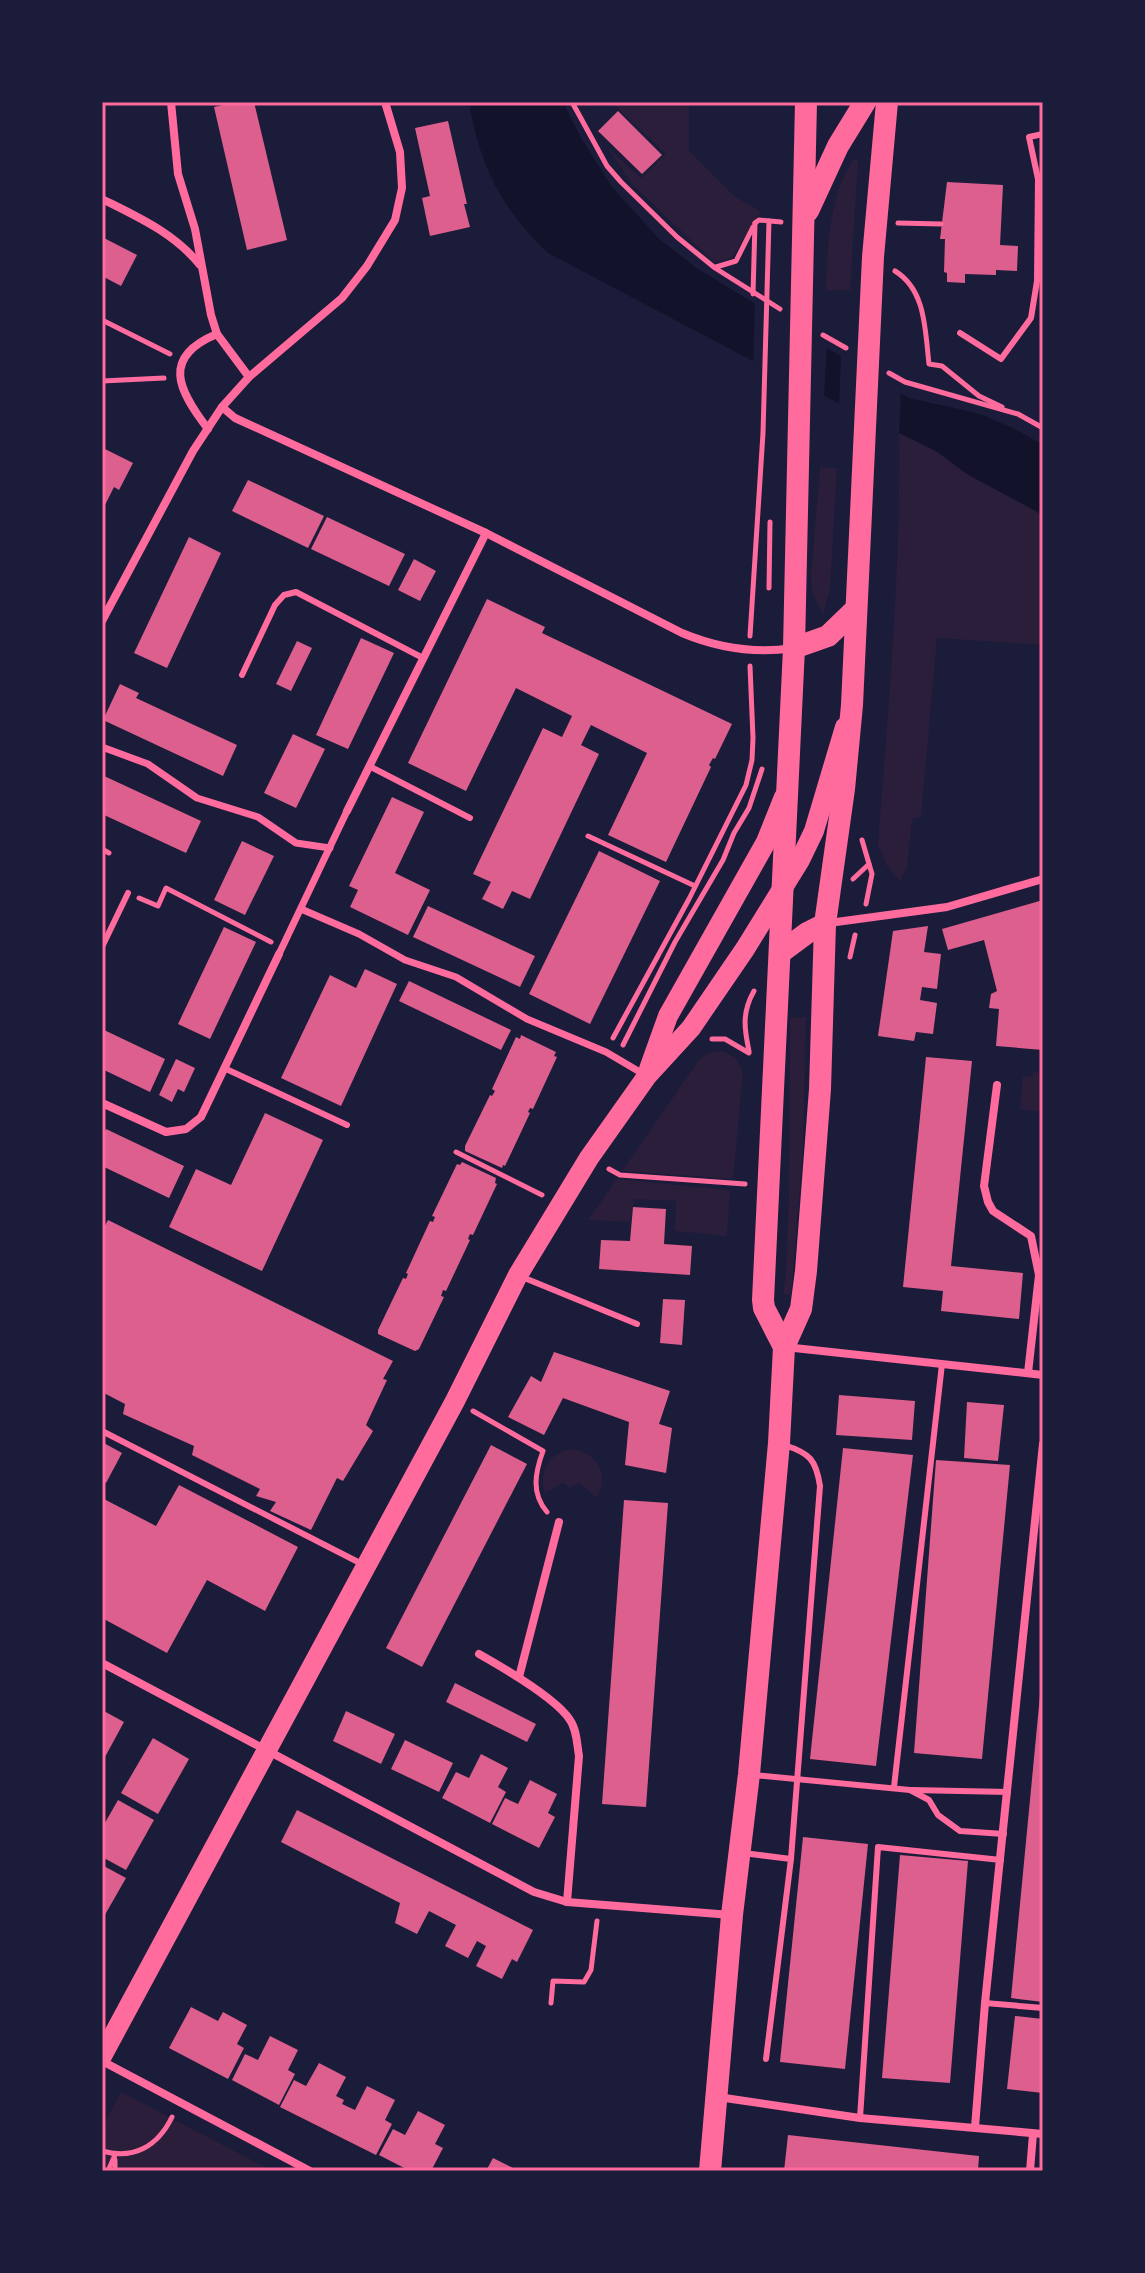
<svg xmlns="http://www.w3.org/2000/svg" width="1145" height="2273" viewBox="0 0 1145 2273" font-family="'Titillium Web',sans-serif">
<rect width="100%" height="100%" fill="#1b1b3a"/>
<g fill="#2a1e3b">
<path d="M579,102L689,104V151L734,196L761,212L732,258L715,263L631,183L608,148L641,178L666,154L613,104L581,106Z"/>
<path d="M854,159L858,161L850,290H826C827,247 829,195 854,159Z"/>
<path d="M899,433L936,451L967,474L1043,515V645L937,638L921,817L912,819L907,868L900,881L887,866L878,845C888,708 901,571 899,433Z"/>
<path d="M820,467L837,468L830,588L823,615L812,591L811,575Z"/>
<path d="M806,1017L803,1150L791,1295L783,1294L786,1273L789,1192L790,1018Z"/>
<path d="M718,1051C733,1053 738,1059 743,1072L733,1179L622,1171L699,1060L709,1053Z"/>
<path d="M1033,1072L1043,1073V1112L1020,1109L1023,1076L1032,1077Z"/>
<path d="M617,1179L730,1190L727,1236L675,1231L676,1201L634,1199L630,1222L588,1220Z"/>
<path d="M574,1449C599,1455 609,1475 597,1498L579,1483L570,1487L563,1483L545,1493C538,1470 550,1451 574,1449Z"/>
<path d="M121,2092L273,2171H102V2128Z"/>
</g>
<path fill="#12122b" d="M469,102H563L581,138L612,187L659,239L698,269L909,398L980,414L1013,428L1043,445V515L967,474L936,451L753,361L548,253C501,208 480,166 469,102Z"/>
<g fill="#1b1b3a">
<path d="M755,299L827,343L824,400L753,365Z"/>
<path d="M841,352L901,388L899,437L839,408Z"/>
</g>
<g fill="#dd5f8e">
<path d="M236,102H254L287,240L247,250L214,107Z"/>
<path d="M618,111L662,155L642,174L598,131Z"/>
<path d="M448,121L467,204H464L470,227L430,236L422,198L430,196L415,128Z"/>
<path d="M947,182L1003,185L1000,245L1018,246L1017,271L996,270V275L965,274V283L947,282V273L944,272L945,239H940Z"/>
<path d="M102,237L137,255L121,286L102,276Z"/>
<path d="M103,448L133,463L119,490L114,487L102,511Z"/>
<path d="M248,480L324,516L308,548L232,511Z"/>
<path d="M327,517L405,554L389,586L311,549Z"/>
<path d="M189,537L221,553L167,668L134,653Z"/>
<path d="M414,559L436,571L420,601L398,590Z"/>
<path d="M487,599L545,627L542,633L732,724L715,759L713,758L709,765L711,767L666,862L608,835L647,753L591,725L581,745L599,754L530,899L512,891L503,909L482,899L491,882L473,874L543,728L562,737L572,716L516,688L466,791L408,763Z"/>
<path d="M361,638L394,653L348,749L316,735Z"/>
<path d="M297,641L312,648L291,691L276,684Z"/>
<path d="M120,684L139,693L136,698L237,745L223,776L103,720Z"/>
<path d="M293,734L325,749L296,808L264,793Z"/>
<path d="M102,775L201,821L186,853L102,814Z"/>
<path d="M392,797L424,812L395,873L430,890L408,935L350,907L358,890L349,886Z"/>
<path d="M242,841L274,856L245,915L214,900Z"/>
<path d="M599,851L660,881L590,1024L529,994Z"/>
<path d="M1043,900V1050L996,1046L999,1009L989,1008L991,994L997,991L984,940L948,950L942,929Z"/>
<path d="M428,906L535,956L520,987L413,937Z"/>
<path d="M928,926L924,952L941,954L937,989L922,987L920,1000L937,1003L933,1034L916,1032L914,1041L878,1036L893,931Z"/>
<path d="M224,927L256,942L210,1039L178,1024Z"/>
<path d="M365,969L397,984L341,1106L281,1078L330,975L356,988Z"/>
<path d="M409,981L511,1030L501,1050L399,1001Z"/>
<path d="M102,1029L165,1059L150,1092L102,1069Z"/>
<path d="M521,1035L556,1052L554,1056L557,1057L533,1109L530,1108L528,1112L530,1113L505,1166L503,1165L502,1168L465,1151V1146L490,1095L492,1096L495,1091L492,1089L516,1037L520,1039Z"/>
<path d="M926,1057L972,1061L951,1266L1023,1273L1019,1319L941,1311L943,1291L903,1287Z"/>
<path d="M176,1059L195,1068L184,1092L178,1089L172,1102L159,1095Z"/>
<path d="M265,1113L323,1140L262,1271L169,1227L196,1169L231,1185Z"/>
<path d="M106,1129L184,1166L169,1198L102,1166V1138Z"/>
<path d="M462,1162L496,1178L495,1183L497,1184L473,1235L470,1234L468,1239L470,1240L446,1291L443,1290L441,1296L444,1297L419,1349L415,1351L378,1334V1330L403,1278L406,1279L408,1274L406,1273L430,1221L433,1222L435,1217L432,1216L457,1164L460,1165Z"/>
<path d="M633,1207L666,1209L664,1244L692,1246L690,1275L599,1269L601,1240L630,1241Z"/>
<path d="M108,1220L393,1361L383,1379L387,1380L366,1425L373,1431L343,1481L337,1478L311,1530L270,1511L276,1502L256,1496L260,1489L192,1455L194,1446L123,1414L125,1404L102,1392V1231Z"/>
<path d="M663,1299L685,1300L682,1345L660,1343Z"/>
<path d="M554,1352L670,1391L659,1424L672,1428L666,1473L625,1465L629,1422L563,1398L544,1435L508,1417L531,1376L541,1382Z"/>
<path d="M839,1395L915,1401L912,1440L836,1435Z"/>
<path d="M967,1402L1004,1405L998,1461L964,1458Z"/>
<path d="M102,1442L122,1453L106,1483L102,1481Z"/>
<path d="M491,1445L527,1464L422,1667L386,1648Z"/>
<path d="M843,1448L913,1455L876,1766L810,1759Z"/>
<path d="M936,1460L1010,1465L982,1759L914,1753Z"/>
<path d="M179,1485L298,1547L265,1611L207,1580L167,1653L102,1618V1498L156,1526Z"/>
<path d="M624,1500L668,1503L646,1807L602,1804Z"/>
<path d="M455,1683L536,1724L527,1742L446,1702Z"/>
<path d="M1041,1685H1043V2002L1011,1998Z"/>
<path d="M102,1710L124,1722L105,1757L102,1756Z"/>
<path d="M346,1711L395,1734L381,1764L333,1741Z"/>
<path d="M153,1738L189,1759L158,1814L121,1793Z"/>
<path d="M405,1740L453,1763L439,1792L391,1769Z"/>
<path d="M481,1754L508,1768L498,1787L506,1792L490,1823L442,1798L456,1772L469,1778Z"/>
<path d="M530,1780L557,1794L548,1813L555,1817L539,1848L492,1824L505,1798L518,1804Z"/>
<path d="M118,1800L154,1820L126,1870L102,1857V1828Z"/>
<path d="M297,1810L533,1930L517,1962L512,1959L502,1979L476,1966L486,1946L477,1941L468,1958L445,1946L456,1925L429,1911L417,1934L395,1923L400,1903L281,1842Z"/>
<path d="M803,1837L868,1844L845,2069L780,2062Z"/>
<path d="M900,1855L968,1861L950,2083L882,2078Z"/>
<path d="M102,1865L126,1878L102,1920Z"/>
<path d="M191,2007L218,2021L223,2012L247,2025L237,2044L244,2048L228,2079L169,2048Z"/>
<path d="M1015,2016L1043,2019V2093L1007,2089Z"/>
<path d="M270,2036L298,2050L288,2070L295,2074L279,2105L232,2080L245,2054L258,2060Z"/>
<path d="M319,2063L346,2077L336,2096L344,2100L342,2104L355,2110L367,2086L395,2100L385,2120L392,2124L376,2155L280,2107L294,2080L306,2086Z"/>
<path d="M418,2111L445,2125L435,2144L443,2148L431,2171H410L379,2155L393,2129L405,2135Z"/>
<path d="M788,2135L979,2156L978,2171H784Z"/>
<path d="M493,2158L519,2171H486Z"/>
</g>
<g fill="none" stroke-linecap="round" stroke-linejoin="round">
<g stroke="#ff6b9d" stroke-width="5">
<path d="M572,102L607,166L621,182L677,237L715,268L780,309"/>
<path d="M755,223L759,220L781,222"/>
<path d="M898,223L941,224"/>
<path d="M716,267L736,261L753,227"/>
<path d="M895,271C926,290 925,330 929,364L942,366L979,396L1002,407"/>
<path d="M753,294L755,223"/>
<path d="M102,320L170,354"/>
<path d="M823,335L846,348"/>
<path d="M889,373L905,382L1018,414L1043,428"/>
<path d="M102,381L164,378"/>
<path d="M769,588L770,522"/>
<path d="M750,636L763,433L769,221"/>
<path d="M588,836L695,886"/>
<path d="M862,840L872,874L866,904"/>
<path d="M102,849L109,853"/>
<path d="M853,879L869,864"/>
<path d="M139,898L158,906L166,888L271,942"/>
<path d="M850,957L855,935"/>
<path d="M613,1038L689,899L746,785L752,760L753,738L750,666"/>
<path d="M712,1039H725L749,1053"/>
<path d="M623,1045L675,942L723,860L734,833L749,808L762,769"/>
<path d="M749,1051C744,1028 742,1012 754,991"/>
<path d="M456,1152L542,1195"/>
<path d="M609,1169L620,1175L745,1184"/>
<path d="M473,1411L543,1451C535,1473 531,1493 547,1512"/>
<path d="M551,2003L553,1981L584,1982L591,1970L597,1921"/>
<path d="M102,2151C134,2160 158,2146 172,2117"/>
<path d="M115,2160V2171"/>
<path d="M108,2171L115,2155"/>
</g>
<g stroke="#ff6b9d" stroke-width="6">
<path d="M960,333L1001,359L1031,318L1037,281L1038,179L1029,137L1043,134"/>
<path d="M242,675L275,605L284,595L296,592L423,658"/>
<path d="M369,766L470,818"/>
<path d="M102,947L128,893"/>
<path d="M224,1068L347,1125"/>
<path d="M522,1277L637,1324"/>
<path d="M102,1431L362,1564"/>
<path d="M753,1775L910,1790L929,1800L938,1815L960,1831L1004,1834"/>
<path d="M894,1787L942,1364"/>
<path d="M912,1790L1008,1792"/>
<path d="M743,1853L791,1859"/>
<path d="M985,2003L1043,2008"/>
<path d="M766,2059L791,1859L820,1486C816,1460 810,1453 784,1445"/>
<path d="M860,2118L878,1847L1001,1860"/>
</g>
<g stroke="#ff6b9d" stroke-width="7">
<path d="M102,747L148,764L197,798L258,817L296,843L330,848"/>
<path d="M301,909L359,934L405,960L456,977L527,1019L606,1052L645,1075"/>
<path d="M279,954L347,811"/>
</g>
<g stroke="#ff6b9d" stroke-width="8">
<path d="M171,102L178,174L195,229L211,315L217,334L249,377"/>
<path d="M102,199C138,217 174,233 200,265"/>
<path d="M222,407L235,418L486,533L682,633C718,648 754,654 793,648"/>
<path d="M208,429C178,390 161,357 217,334"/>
<path d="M102,621L193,451L222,407L249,377L342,298L367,266L395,220L402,188L400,152L385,102"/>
<path d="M347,811L486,533"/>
<path d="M829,923L947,907L1043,879"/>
<path d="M997,1085L984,1186L988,1202L993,1211L1031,1236L1039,1275L1028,1373"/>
<path d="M102,1103L166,1132L186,1129L201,1117L279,954"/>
<path d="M785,1347L1043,1375"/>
<path d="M479,1654C502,1667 556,1698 570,1720C577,1730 577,1745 579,1756L567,1902"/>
<path d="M102,1663L534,1892L567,1902L731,1915"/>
<path d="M519,1677L559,1522"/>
<path d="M102,2061L310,2171"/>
<path d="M718,2097L860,2118L1043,2134"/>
<path d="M975,2127L985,2003L1043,1444"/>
<path d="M1030,2171L1033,2134"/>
</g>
<g stroke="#ff6b9d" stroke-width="20">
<path d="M649,1069L668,1016L766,842L784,797"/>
<path d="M102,2056L455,1401L518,1275L589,1158L647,1076L691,1028L745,949L800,860L814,831L845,727"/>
</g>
<g stroke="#ff6b9d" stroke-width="22">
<path d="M808,211L838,146L865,102"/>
<path d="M794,648L828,636L856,609"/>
<path d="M780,953L807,933L825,924"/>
<path d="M784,1347L764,1308L763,1300L794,648L806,102"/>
<path d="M710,2171L732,1915L749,1774L779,1443L784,1347L801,1309L806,1271L820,1089L825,924L844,789L852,705L873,257L887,102"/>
</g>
</g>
<rect width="1145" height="2273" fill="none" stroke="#1b1b3a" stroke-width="208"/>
<rect x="104" y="104" width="937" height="2065" fill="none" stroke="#ff6b9d" stroke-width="3"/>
</svg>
